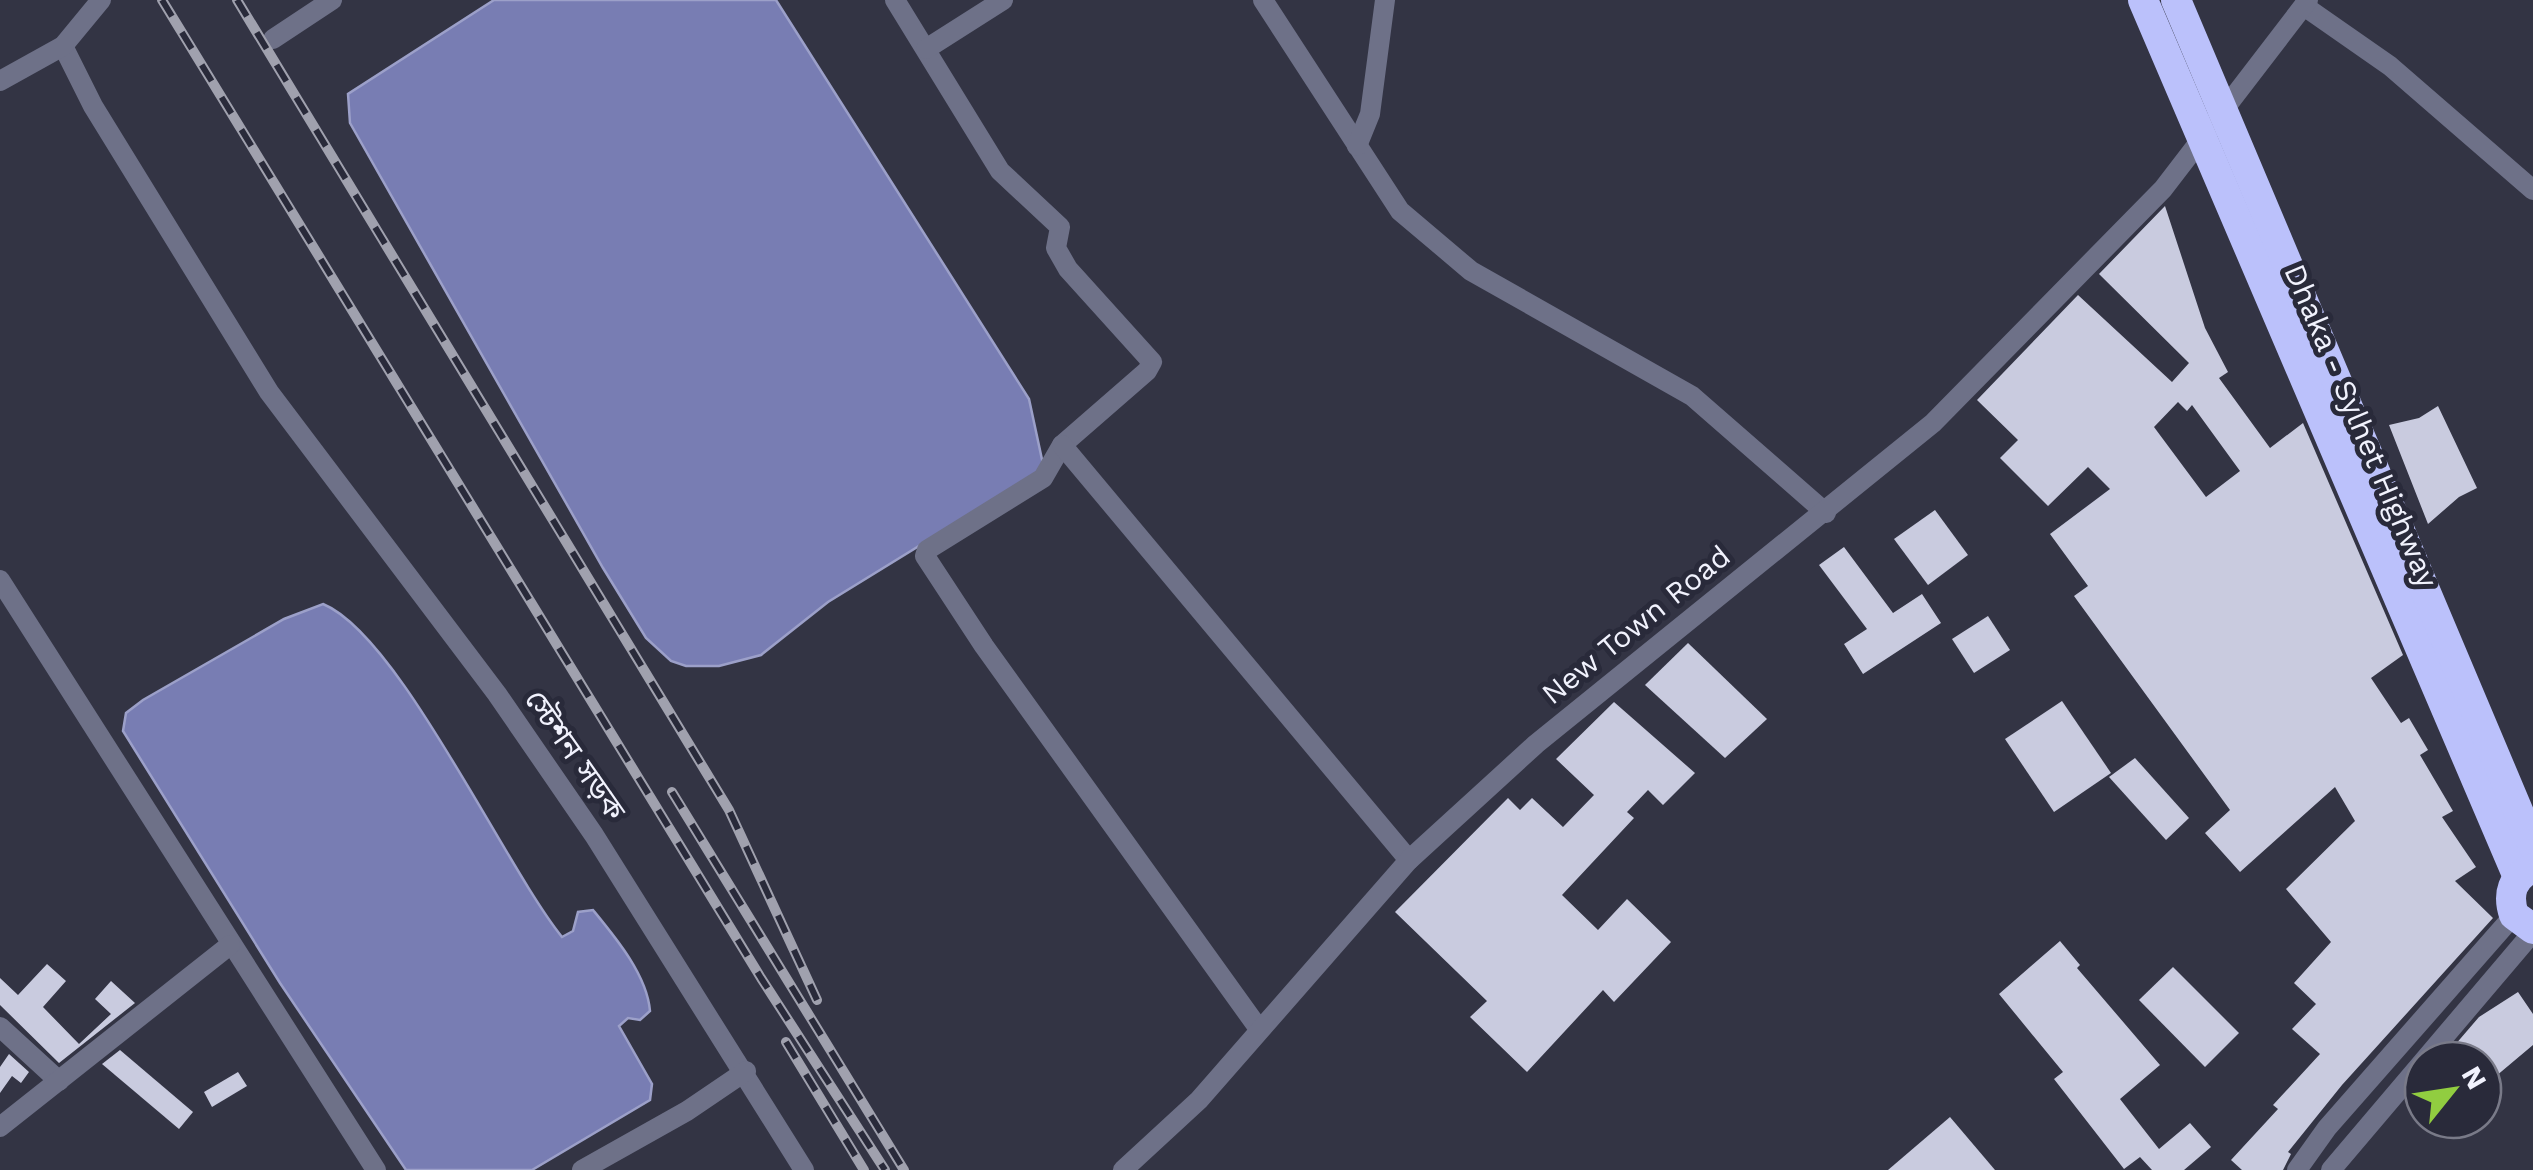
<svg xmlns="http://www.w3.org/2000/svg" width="2533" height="1170" viewBox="0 0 2533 1170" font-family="'Work Sans','Noto Sans Bengali',sans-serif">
<rect width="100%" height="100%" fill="#333444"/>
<g fill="#787db3" stroke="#9ca0c9" stroke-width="2.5">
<path d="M494,0H776L1029,399L1044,469L828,602L761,655L719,666H686L671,661L646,638L603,568L350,123L348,94Z"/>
<path d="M323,604C399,635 504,865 562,937L573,931L578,912L593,910C616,938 647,975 650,1011L640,1020L628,1018L619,1026L652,1084L650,1100L532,1170H406L280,983L123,731L126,713L143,700L284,619Z"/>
</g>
<g fill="#c9cbdf" fill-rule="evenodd">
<path d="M2165,206L2205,328L2228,372L2219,378L2270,448L2303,423L2403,655L2371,678L2401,723L2409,718L2428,750L2420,755L2453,811L2442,817L2476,867L2455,881L2493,918L2342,1085L2288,1152L2291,1154L2283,1170H2242L2231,1160L2278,1109L2273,1105L2320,1054L2292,1029L2316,1004L2294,983L2331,942L2286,889L2355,821L2335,787L2240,872L2205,833L2230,810L2074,596L2088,586L2050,534L2110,489L2088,467L2048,506L2000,458L2018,440L1977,400L2078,295L2172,382L2189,363L2099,274ZM2178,402L2187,411L2192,405L2240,471L2206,497L2154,427Z"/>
<path d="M2438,406L2477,488L2459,497L2428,524L2389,425L2419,418Z"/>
<path d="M1935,510L1968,555L1928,585L1894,539Z"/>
<path d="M1844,547L1893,613L1922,594L1941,623L1863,674L1844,644L1867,629L1819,565Z"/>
<path d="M1988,616L2010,650L1974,673L1952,639Z"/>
<path d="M1688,643L1767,719L1725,758L1645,685Z"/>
<path d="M2062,701L2111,773L2054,812L2005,739Z"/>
<path d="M1614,702L1695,773L1663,805L1648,790L1627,812L1634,818L1562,895L1598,930L1627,899L1671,942L1614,1002L1603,990L1527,1072L1470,1017L1487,1001L1395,912L1508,798L1520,810L1532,798L1563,827L1594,795L1556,759Z"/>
<path d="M2135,758L2189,818L2166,840L2109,777Z"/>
<path d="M2060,941L2080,965L2077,968L2160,1065L2120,1099L2159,1149L2190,1123L2211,1147L2184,1170H2152L2140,1157L2124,1169L2054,1079L2063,1072L1999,994Z"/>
<path d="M47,964L66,981L43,1007L79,1044L111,1014L95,999L111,981L135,1003L59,1063L0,1005V978L18,995Z"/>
<path d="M2173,967L2239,1033L2205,1067L2139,1000Z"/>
<path d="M2518,992L2533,1014V1045L2483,1087V1060H2442L2479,1017Z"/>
<path d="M120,1050L193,1112L179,1129L102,1064Z"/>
<path d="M9,1054L29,1072L21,1083L12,1076L0,1093V1067Z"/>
<path d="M238,1072L247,1086L212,1107L204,1092Z"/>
<path d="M1950,1117L1995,1170H1888Z"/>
</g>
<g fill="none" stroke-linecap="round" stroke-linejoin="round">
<g stroke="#6e7188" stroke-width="20">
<path d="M895,0L1000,171L1060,227L1056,248L1068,269L1152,362L1147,371L1062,445L1043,478L927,550L925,556L984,646L1259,1029"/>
<path d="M1263,0L1400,211L1471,271L1692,396L1826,513"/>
<path d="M2304,6L2390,66L2533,190"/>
<path d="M273,39L332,0"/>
<path d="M63,46L93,106L269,392L497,694L594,835L804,1170"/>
<path d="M926,49L1003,0"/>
<path d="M0,81L63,46L101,0"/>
<path d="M1357,146L1370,114L1385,0"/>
<path d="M1062,445L1409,860"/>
<path d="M0,580L376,1170"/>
<path d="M0,1027L59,1081"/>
<path d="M0,1127L230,945"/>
<path d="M582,1170L687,1111L746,1071"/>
<path d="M1123,1170L1199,1100L1409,860L1536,744L1933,423L2163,189L2308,0"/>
<path d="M2297,1170L2327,1128L2514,915"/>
<path d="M2331,1170L2533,932"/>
</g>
<g stroke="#bbc1fb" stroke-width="30">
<path d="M2143,0L2518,877"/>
<path d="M2176,0L2533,846"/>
<path d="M2533,868C2512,877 2507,894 2514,915L2533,929"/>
</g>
<defs>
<g id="rail">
<path d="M162,0L761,978L885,1170"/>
<path d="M237,0L729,810L817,1000"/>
<path d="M672,792L904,1170"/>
<path d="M786,1042L864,1170"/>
</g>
</defs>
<use href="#rail" stroke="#a0a1ae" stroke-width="10"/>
<use href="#rail" stroke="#292a3a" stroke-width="6" stroke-dasharray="19" stroke-linecap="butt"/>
</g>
<g text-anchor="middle" stroke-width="10" stroke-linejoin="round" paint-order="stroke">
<g font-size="30" fill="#f1f2fd" stroke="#292a3a">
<text transform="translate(2361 426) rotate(67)" y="10">Dhaka - Sylhet Highway</text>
<text transform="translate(1636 625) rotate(-39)" y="10">New Town Road</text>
<text transform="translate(575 755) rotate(55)" y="10">স্টেশন সড়ক</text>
</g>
</g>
<g transform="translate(2453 1090) rotate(60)"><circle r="48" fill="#292a3a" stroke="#797a88" stroke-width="2.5"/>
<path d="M0-8L18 38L0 25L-18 38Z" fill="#91cd40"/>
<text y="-15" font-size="28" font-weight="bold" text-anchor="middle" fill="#f1f2fd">N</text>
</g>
</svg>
